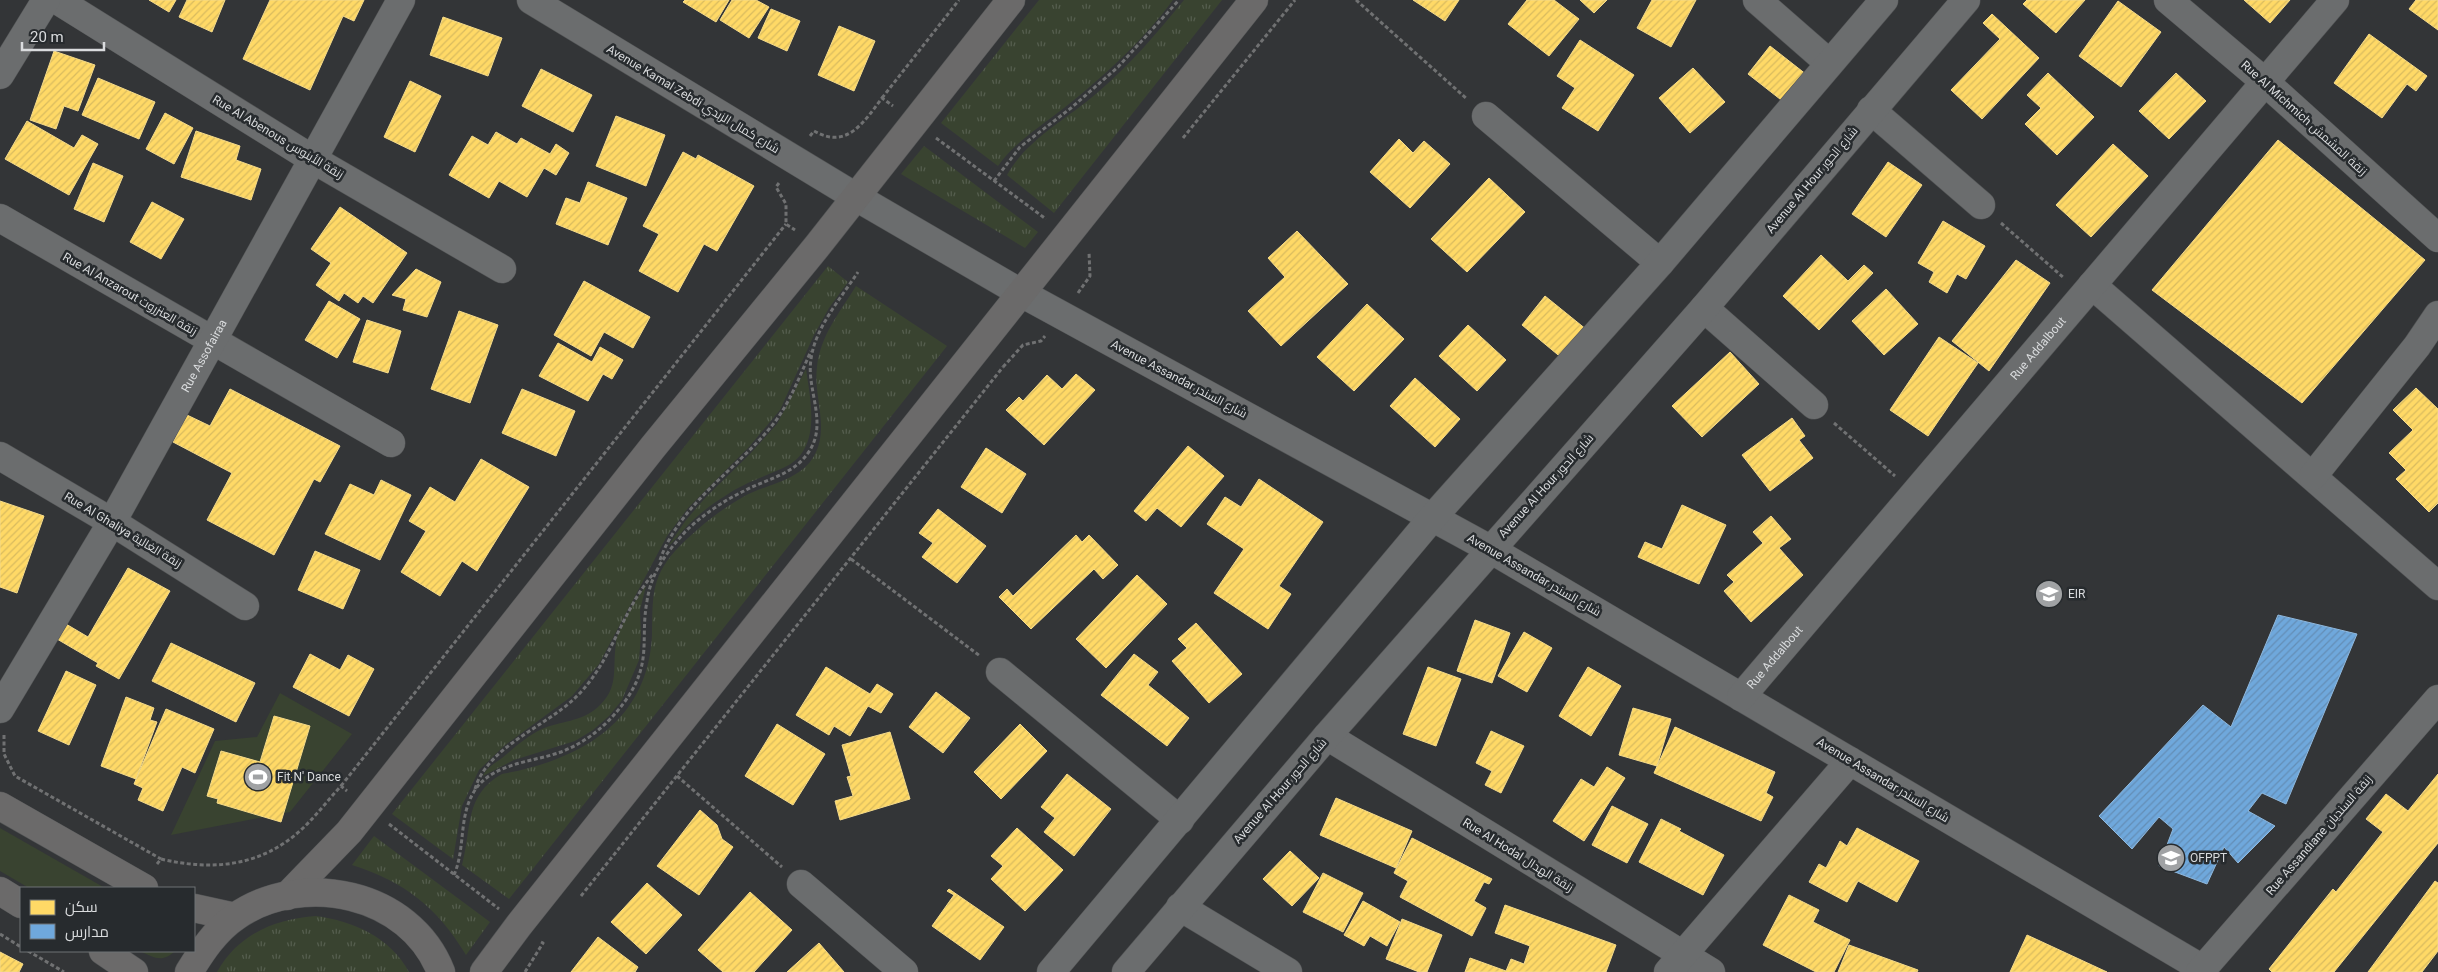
<svg xmlns="http://www.w3.org/2000/svg" width="2438" height="972" viewBox="0 0 2438 972" font-family="Roboto,Cairo,sans-serif">
<defs>
<pattern id="park-tufts" width="24" height="20" patternUnits="userSpaceOnUse" patternTransform="scale(1.25)"><rect width="24" height="20" fill="#394330"/><path d="M3 7l-1-3M5 7V3M7 7l1-3M15 17l-1-3M17 17v-4M19 17l1-3" fill="none" stroke="#555e4e"/></pattern>
<pattern id="homes-hatch" width="6" height="6" patternUnits="userSpaceOnUse" patternTransform="scale(1.25)"><rect width="6" height="6" fill="#ffd966"/><path d="M-1 1l2-2M0 6l6-6M5 7l2-2" fill="none" stroke="#d9bb5f"/></pattern>
<pattern id="schools-hatch" width="6" height="6" patternUnits="userSpaceOnUse" patternTransform="scale(1.25)"><rect width="6" height="6" fill="#6fa8dc"/><path d="M-1 1l2-2M0 6l6-6M5 7l2-2" fill="none" stroke="#648eb6"/></pattern>
</defs>
<rect width="100%" height="100%" fill="#333537"/>
<g fill="#394330">
<path d="M280,693L352,734L290,812L171,835L215,741L257,737Z"/>
<path d="M0,828L105,888H29L0,871Z"/>
<path d="M140,951H175C163,963 154,958 140,951Z"/>
</g>
<g fill="url(#park-tufts)">
<path d="M1039,0H1173C1143,41 1103,77 1064,108C1040,127 1016,141 998,166L941,123Z"/>
<path d="M1184,0H1222L1054,213L1007,175C1028,138 1066,120 1097,93C1130,65 1157,33 1184,0Z"/>
<path d="M924,146L1038,232L1025,248L901,174Z"/>
<path d="M828,266L848,282L829,308L814,335L780,410L749,447L688,508L667,536L599,664L572,696L504,746L479,770L462,806L453,859L392,814Z"/>
<path d="M856,286L947,346L509,899L462,865C472,828 464,795 502,774C580,760 648,722 652,635C653,600 650,579 675,551C695,530 718,511 743,497C766,484 800,481 814,456C830,428 813,396 817,367C820,336 840,312 856,286Z"/>
<path d="M806,369C811,403 822,451 783,468C764,477 743,483 725,496C712,504 700,513 689,524C682,531 675,541 668,546L686,520L706,497L750,454L777,424Z"/>
<path d="M646,586L640,610L641,635L639,660L622,700L609,716L593,730L575,741L514,760L483,776C485,769 495,763 502,758C514,748 527,736 542,729C561,721 581,722 598,707C620,687 612,669 616,643C617,629 636,598 646,586Z"/>
<path d="M374,836L490,922L466,955C437,907 405,882 352,865Z"/>
<path d="M316,916C353,921 390,937 409,972H217C238,934 275,919 316,916Z"/>
</g>
<g fill="url(#homes-hatch)" stroke="#f4da8a">
<path d="M149,0H176L169,12Z"/>
<path d="M187,0H225L212,32L179,17Z"/>
<path d="M270,0H364L354,21L343,16L310,90L243,59Z"/>
<path d="M685,0H729L716,22L683,2Z"/>
<path d="M732,0H756L769,7L749,38L720,20Z"/>
<path d="M1413,0H1459L1445,21Z"/>
<path d="M1527,0H1554L1579,19L1549,56L1508,24Z"/>
<path d="M1580,0H1607L1594,13Z"/>
<path d="M1652,0H1696L1671,47L1637,28Z"/>
<path d="M2027,0H2085L2056,33L2023,4Z"/>
<path d="M2244,0H2290L2270,23Z"/>
<path d="M2416,0H2438V30L2409,9Z"/>
<path d="M2118,1L2161,32L2121,87L2079,56Z"/>
<path d="M771,9L800,21L787,51L758,38Z"/>
<path d="M1992,14L2039,58L1982,119L1951,90L2000,39L1983,23Z"/>
<path d="M443,17L502,38L488,76L430,55Z"/>
<path d="M839,26L875,41L854,91L818,75Z"/>
<path d="M2369,34L2427,76L2416,91L2407,84L2382,118L2334,83Z"/>
<path d="M1580,40L1634,75L1598,131L1562,108L1575,88L1557,76Z"/>
<path d="M1770,46L1807,75L1785,103L1748,74Z"/>
<path d="M54,51L95,65L78,111L64,106L56,129L30,120Z"/>
<path d="M1693,68L1725,102L1690,133L1659,98Z"/>
<path d="M541,69L592,95L573,132L522,106Z"/>
<path d="M2048,73L2094,117L2057,155L2025,124L2041,108L2027,95Z"/>
<path d="M2176,73L2206,101L2169,139L2139,111Z"/>
<path d="M98,78L155,102L139,139L82,115Z"/>
<path d="M410,81L441,96L415,152L384,137Z"/>
<path d="M165,113L193,128L174,164L146,149Z"/>
<path d="M616,116L665,135L646,186L596,166Z"/>
<path d="M27,121L74,148L82,135L98,144L69,195L5,159Z"/>
<path d="M196,131L240,146L236,160L261,169L251,200L181,177Z"/>
<path d="M496,132L517,144L521,138L550,154L556,144L569,153L556,175L544,168L527,197L499,181L489,198L449,175L472,136L488,145Z"/>
<path d="M1399,139L1413,153L1424,141L1450,164L1410,208L1370,172Z"/>
<path d="M2278,140L2425,260L2302,403L2152,290Z"/>
<path d="M2113,144L2148,176L2091,237L2056,205Z"/>
<path d="M683,152L696,159L698,155L754,186L717,251L704,244L678,292L639,271L659,234L643,226Z"/>
<path d="M1888,162L1922,185L1886,237L1852,214Z"/>
<path d="M93,163L123,176L104,222L74,209Z"/>
<path d="M1489,178L1525,212L1467,272L1431,239Z"/>
<path d="M588,182L627,198L608,245L556,224L566,198L580,203Z"/>
<path d="M152,202L184,219L161,259L130,242Z"/>
<path d="M340,207L407,253L373,303L363,296L358,303L344,293L339,301L316,285L331,263L311,249Z"/>
<path d="M1943,221L1985,246L1966,279L1957,274L1947,293L1929,282L1934,272L1918,263Z"/>
<path d="M1297,231L1348,284L1281,346L1248,311L1285,277L1268,258Z"/>
<path d="M1821,255L1848,281L1864,265L1873,273L1819,330L1783,296Z"/>
<path d="M2016,260L2050,283L1989,371L1952,341Z"/>
<path d="M416,269L441,282L427,317L403,310L406,299L392,295Z"/>
<path d="M584,281L650,317L633,348L604,332L591,356L554,335Z"/>
<path d="M1886,289L1918,324L1884,355L1852,321Z"/>
<path d="M1545,296L1587,330L1563,359L1522,325Z"/>
<path d="M329,301L360,319L337,358L305,340Z"/>
<path d="M1367,304L1404,339L1354,391L1317,357Z"/>
<path d="M459,311L498,325L470,403L431,389Z"/>
<path d="M367,320L401,331L388,373L353,362Z"/>
<path d="M1468,325L1506,360L1477,391L1439,356Z"/>
<path d="M1939,337L1978,363L1928,436L1890,410Z"/>
<path d="M558,343L592,362L600,347L623,360L612,379L603,374L588,401L539,376Z"/>
<path d="M1730,352L1759,384L1702,437L1672,406Z"/>
<path d="M1076,374L1095,390L1044,445L1006,410L1019,397L1023,401L1047,375L1062,389Z"/>
<path d="M1415,378L1460,419L1435,447L1390,406Z"/>
<path d="M2416,388L2438,409V503L2429,512L2396,479L2406,470L2389,453L2413,430L2393,410Z"/>
<path d="M230,389L340,446L320,482L314,479L274,555L207,520L232,473L173,442L187,415L210,426Z"/>
<path d="M522,389L575,411L556,456L502,433Z"/>
<path d="M1792,418L1805,436L1799,440L1813,458L1770,491L1742,455Z"/>
<path d="M1188,446L1224,476L1181,527L1157,508L1146,521L1134,511Z"/>
<path d="M986,448L1026,474L1002,513L961,487Z"/>
<path d="M481,459L529,487L477,571L462,561L440,596L401,572L426,531L409,521L430,487L455,502Z"/>
<path d="M1259,479L1323,522L1279,586L1291,594L1268,629L1214,593L1244,549L1207,524L1225,497L1241,507Z"/>
<path d="M381,480L411,495L380,560L325,534L350,484L374,495Z"/>
<path d="M0,501L44,516L17,593L0,587Z"/>
<path d="M1682,505L1726,525L1699,584L1638,557L1645,542L1662,549Z"/>
<path d="M938,509L986,546L957,583L922,557L933,543L919,533Z"/>
<path d="M1771,516L1791,539L1779,548L1803,575L1751,622L1724,591L1734,582L1727,575L1763,543L1753,532Z"/>
<path d="M1076,535L1082,542L1089,535L1118,565L1103,579L1094,569L1031,629L999,597L1007,589L1013,596Z"/>
<path d="M315,551L360,570L343,609L298,590Z"/>
<path d="M128,568L170,591L119,679L96,666L98,663L57,639L66,624L88,637Z"/>
<path d="M1137,575L1167,604L1106,668L1076,639Z"/>
<path d="M1475,620L1510,633L1492,683L1457,671Z"/>
<path d="M1196,623L1242,674L1209,703L1172,661L1187,648L1178,639Z"/>
<path d="M1524,632L1552,648L1527,692L1498,676Z"/>
<path d="M171,643L255,683L236,722L152,681Z"/>
<path d="M310,654L340,670L348,655L374,669L349,716L293,687Z"/>
<path d="M1134,654L1158,672L1148,685L1189,718L1167,746L1101,695Z"/>
<path d="M826,667L870,694L877,684L893,694L881,713L868,706L850,736L834,726L829,735L796,715Z"/>
<path d="M1428,667L1461,679L1436,746L1403,734Z"/>
<path d="M1588,667L1621,686L1591,736L1559,716Z"/>
<path d="M66,671L96,685L69,745L38,731Z"/>
<path d="M936,692L970,718L943,753L909,727Z"/>
<path d="M126,697L154,708L150,720L157,722L136,779L101,766Z"/>
<path d="M1633,708L1671,719L1657,766L1619,755Z"/>
<path d="M166,709L214,729L195,773L182,767L163,811L138,800L143,788L134,784Z"/>
<path d="M274,716L310,726L281,822L217,803L218,799L207,796L221,751L260,762Z"/>
<path d="M777,724L825,754L793,805L745,776Z"/>
<path d="M1020,724L1047,751L1001,799L974,772Z"/>
<path d="M1675,727L1775,772L1766,793L1773,797L1761,821L1654,773Z"/>
<path d="M1491,731L1524,746L1501,793L1485,785L1492,771L1476,763Z"/>
<path d="M890,732L910,799L840,820L835,801L853,796L847,777L851,776L842,745Z"/>
<path d="M1607,767L1625,778L1584,841L1553,821L1581,779L1594,787Z"/>
<path d="M1067,774L1111,809L1074,856L1044,832L1055,818L1041,807Z"/>
<path d="M2438,774V843L2334,972H2272L2269,969L2333,889L2336,892L2383,832L2366,819L2386,794L2408,811Z"/>
<path d="M1336,798L1412,831L1396,868L1320,835Z"/>
<path d="M1612,806L1648,824L1627,863L1592,845Z"/>
<path d="M700,810L717,825L722,839L733,847L699,895L657,866Z"/>
<path d="M1661,819L1681,829L1679,831L1724,855L1703,895L1639,862Z"/>
<path d="M1017,828L1063,870L1025,911L991,879L1003,866L991,856Z"/>
<path d="M1857,828L1919,861L1897,902L1858,881L1847,902L1809,882L1819,864L1826,868L1840,841L1847,846Z"/>
<path d="M1412,838L1492,879L1489,884L1484,882L1474,901L1486,908L1472,936L1400,897L1408,881L1394,873Z"/>
<path d="M1290,851L1319,878L1292,906L1263,879Z"/>
<path d="M1323,873L1363,893L1343,932L1303,912Z"/>
<path d="M2435,881L2438,883V951L2422,972H2368Z"/>
<path d="M647,883L682,915L646,954L611,922Z"/>
<path d="M949,889L1004,927L980,960L932,926L954,895L947,891Z"/>
<path d="M750,892L792,930L754,972H723L698,950Z"/>
<path d="M1789,895L1819,910L1813,922L1850,940L1834,972H1816L1763,945Z"/>
<path d="M1363,901L1400,922L1387,946L1370,936L1364,946L1344,935Z"/>
<path d="M1505,905L1616,945L1606,972H1465L1470,958L1506,971L1511,959L1524,964L1530,946L1495,933Z"/>
<path d="M1402,919L1442,935L1427,972H1419L1386,959Z"/>
<path d="M2027,935L2107,972H2010Z"/>
<path d="M598,937L638,967L635,972H571Z"/>
<path d="M819,943L844,972H787Z"/>
<path d="M1849,945L1918,970L1917,972H1838Z"/>
<path d="M0,952L23,964L19,972H0Z"/>
</g>
<path fill="url(#schools-hatch)" stroke="#8fb8dd" d="M2278,615L2357,634L2286,804L2262,793L2248,811L2275,826L2238,863L2224,847L2207,884L2159,866L2173,829L2159,817L2132,849L2099,816L2203,705L2231,727Z"/>
<g fill="none" stroke-linecap="round" stroke-linejoin="round">
<defs>
<g id="minor">
<path d="M57,0L314,160L502,269"/>
<path d="M531,0L856,197L1021,293L1490,549L2203,969"/>
<path d="M1757,0L1829,63"/>
<path d="M2168,0L2265,82L2438,238"/>
<path d="M0,75L46,0"/>
<path d="M1871,110L1981,205"/>
<path d="M1486,116L1660,263"/>
<path d="M0,218L391,443"/>
<path d="M2092,285L2438,586"/>
<path d="M1704,308L1814,405"/>
<path d="M0,456L112,522L245,606"/>
<path d="M2313,476L2417,346L2438,315"/>
<path d="M1000,672L1180,820"/>
<path id="s1" d="M1741,697L2335,0"/>
<path id="s2" d="M0,709L112,522L401,0"/>
<path d="M1327,736L1711,972"/>
<path d="M801,884L904,972"/>
<path d="M1180,907L1288,972"/>
<path d="M1051,972L1433,517L1660,263L1884,0"/>
<path d="M1126,972L1327,736L1704,308L1966,0"/>
<path d="M1668,972L1850,761"/>
<path d="M2200,972L2438,699"/>
</g>
<g id="major">
<path d="M0,806L144,888"/>
<path d="M0,891L21,904"/>
<path d="M287,896L349,832L653,447L818,245L1011,0"/>
<path d="M194,908L235,917"/>
<path d="M103,951L134,972"/>
<path d="M189,972C202,951 215,931 235,917C302,870 410,892 441,972"/>
<path d="M484,972L519,925L1254,0"/>
</g>
</defs>
<use href="#minor" stroke="#515354" stroke-width="29"/>
<use href="#major" stroke="#515354" stroke-width="29"/>
<g stroke="#707172" stroke-width="3" stroke-dasharray="4 2.5" stroke-linecap="butt">
<path d="M1356,0L1467,99"/>
<path d="M882,98L959,0"/>
<path d="M810,136L814,131C847,150 864,122 882,98L893,106"/>
<path d="M936,138L1046,219"/>
<path d="M1183,138L1295,0"/>
<path d="M994,181L1020,147L1071,108L1118,67L1179,0"/>
<path d="M779,183L776,187L786,204V224L795,230"/>
<path d="M2001,223L2064,278"/>
<path d="M1078,293L1090,276L1089,252"/>
<path d="M1003,367L1023,345L1041,341L1045,336"/>
<path d="M1834,423L1895,476"/>
<path d="M851,559L980,656"/>
<path d="M660,560C680,503 738,469 774,423C791,401 800,375 811,351"/>
<path d="M4,735V754L15,776L161,859"/>
<path d="M677,776L782,867"/>
<path d="M341,786L786,224"/>
<path d="M475,789C487,747 545,727 575,698C612,663 621,611 654,573"/>
<path d="M389,824L499,909"/>
<path d="M157,864L161,859C212,871 261,867 302,829C316,816 328,800 341,786L347,791"/>
<path d="M454,875C466,847 458,816 475,790C493,763 533,762 561,752C589,741 611,722 628,697C652,660 640,639 647,601C651,573 666,553 685,532C701,516 723,501 744,491C766,479 793,475 808,453C829,424 806,390 811,359C815,328 841,298 858,272"/>
<path d="M581,896L1003,367"/>
<path d="M0,934L21,947"/>
<path d="M28,951L64,972"/>
<path d="M525,972L543,943L541,942"/>
</g>
<use href="#minor" stroke="#6b6d6e" stroke-width="28"/>
<use href="#major" stroke="#6b6a6a" stroke-width="28"/>
</g>
<defs>
<symbol id="school-disc" viewBox="-11 -11 22 22"><circle r="9.5" fill="#a0a2a4" stroke="#272b2e"/><path d="M0-5L7-2L0 1L-7-2ZM-4 1L0 2.5L4 1V4Q0 6-4 4Z" fill="#fff"/></symbol>
<symbol id="stadium-disc" viewBox="-11 -11 22 22"><circle r="9.5" fill="#a0a2a4" stroke="#272b2e"/><path d="M0-5a6.5 5 0 1 0 0 10a6.5 5 0 1 0 0-10ZM-3.5-1.8h7v3.6h-7Z" fill="#fff"/></symbol>
<symbol id="university-disc" viewBox="-11 -11 22 22"><circle r="9.5" fill="#a0a2a4" stroke="#272b2e"/><path d="M0-5L7-2L0 1L-7-2ZM-4 1L0 2.5L4 1V4Q0 6-4 4Z" fill="#fff"/></symbol>
</defs>
<g fill-rule="evenodd">
<use href="#school-disc" x="2033" y="578" width="32" height="32"/>
<use href="#stadium-disc" x="242" y="761" width="32" height="32"/>
<use href="#university-disc" x="2155" y="842" width="32" height="32"/>
</g>
<g text-anchor="middle" stroke-width="5" stroke-linejoin="round" paint-order="stroke">
<g font-size="12" fill="#dadcde" stroke="#272b2e">
<text transform="translate(693 99) rotate(31)" y="4">Avenue Kamal Zebdi شارع كمال الزبدي</text>
<text transform="translate(2304 118) rotate(42)" y="4">Rue Al Michmich زنقة المشمش</text>
<text transform="translate(278 137) rotate(31)" y="4">Rue Al Abenous زنقة الأبنوس</text>
<text transform="translate(1812 180) rotate(-50)" y="4">Avenue Al Hour شارع الحور</text>
<text transform="translate(130 294) rotate(30)" y="4">Rue Al Anzarout زنقة العنزروت</text>
<text dy="4" stroke="none"><textPath href="#s1" startOffset="458">Rue Addalbout</textPath></text>
<text dy="4" stroke="none"><textPath href="#s2" startOffset="408">Rue Assofairaa</textPath></text>
<text transform="translate(1179 379) rotate(28)" y="4">Avenue Assandar شارع السندر</text>
<text transform="translate(1546 486) rotate(-48)" y="4">Avenue Al Hour شارع الحور</text>
<text transform="translate(123 530) rotate(31)" y="4">Rue Al Ghaliya زنقة الغالية</text>
<text transform="translate(1534 575) rotate(30)" y="4">Avenue Assandar شارع السندر</text>
<text dy="4" stroke="none"><textPath href="#s1" startOffset="52">Rue Addalbout</textPath></text>
<text transform="translate(1883 780) rotate(31)" y="4">Avenue Assandar شارع السندر</text>
<text transform="translate(1280 791) rotate(-49)" y="4">Avenue Al Hour شارع الحور</text>
<text transform="translate(2319 835) rotate(-49)" y="4">Rue Assandiane زنقة السنديان</text>
<text transform="translate(1518 855) rotate(32)" y="4">Rue Al Hodal زنقة الهدال</text>
</g>
<g font-size="12" fill="#dadcde" stroke="#272b2e" text-anchor="start">
<text x="2068" y="598">EIR</text>
<text x="277" y="781">Fit N' Dance</text>
<text x="2190" y="862">OFPPT</text>
</g>
</g>
<rect x="20" y="887" width="175" height="65" fill="#272b2e" stroke="#6f7274"/>
<rect x="30" y="900" width="25" height="15" fill="#ffd966" stroke="#6f7274"/>
<text x="65" y="912" font-size="15" fill="#dadcde">سكن</text>
<rect x="30" y="924" width="25" height="15" fill="#6fa8dc" stroke="#6f7274"/>
<text x="65" y="937" font-size="15" fill="#dadcde">مدارس</text>
<path d="M22 42v8h82v-8" fill="none" stroke="#dadcde" stroke-width="2.5"/>
<text x="30" y="42" font-size="15" fill="#dadcde" stroke="#272b2e" stroke-width="4" paint-order="stroke">20 m</text>
</svg>
